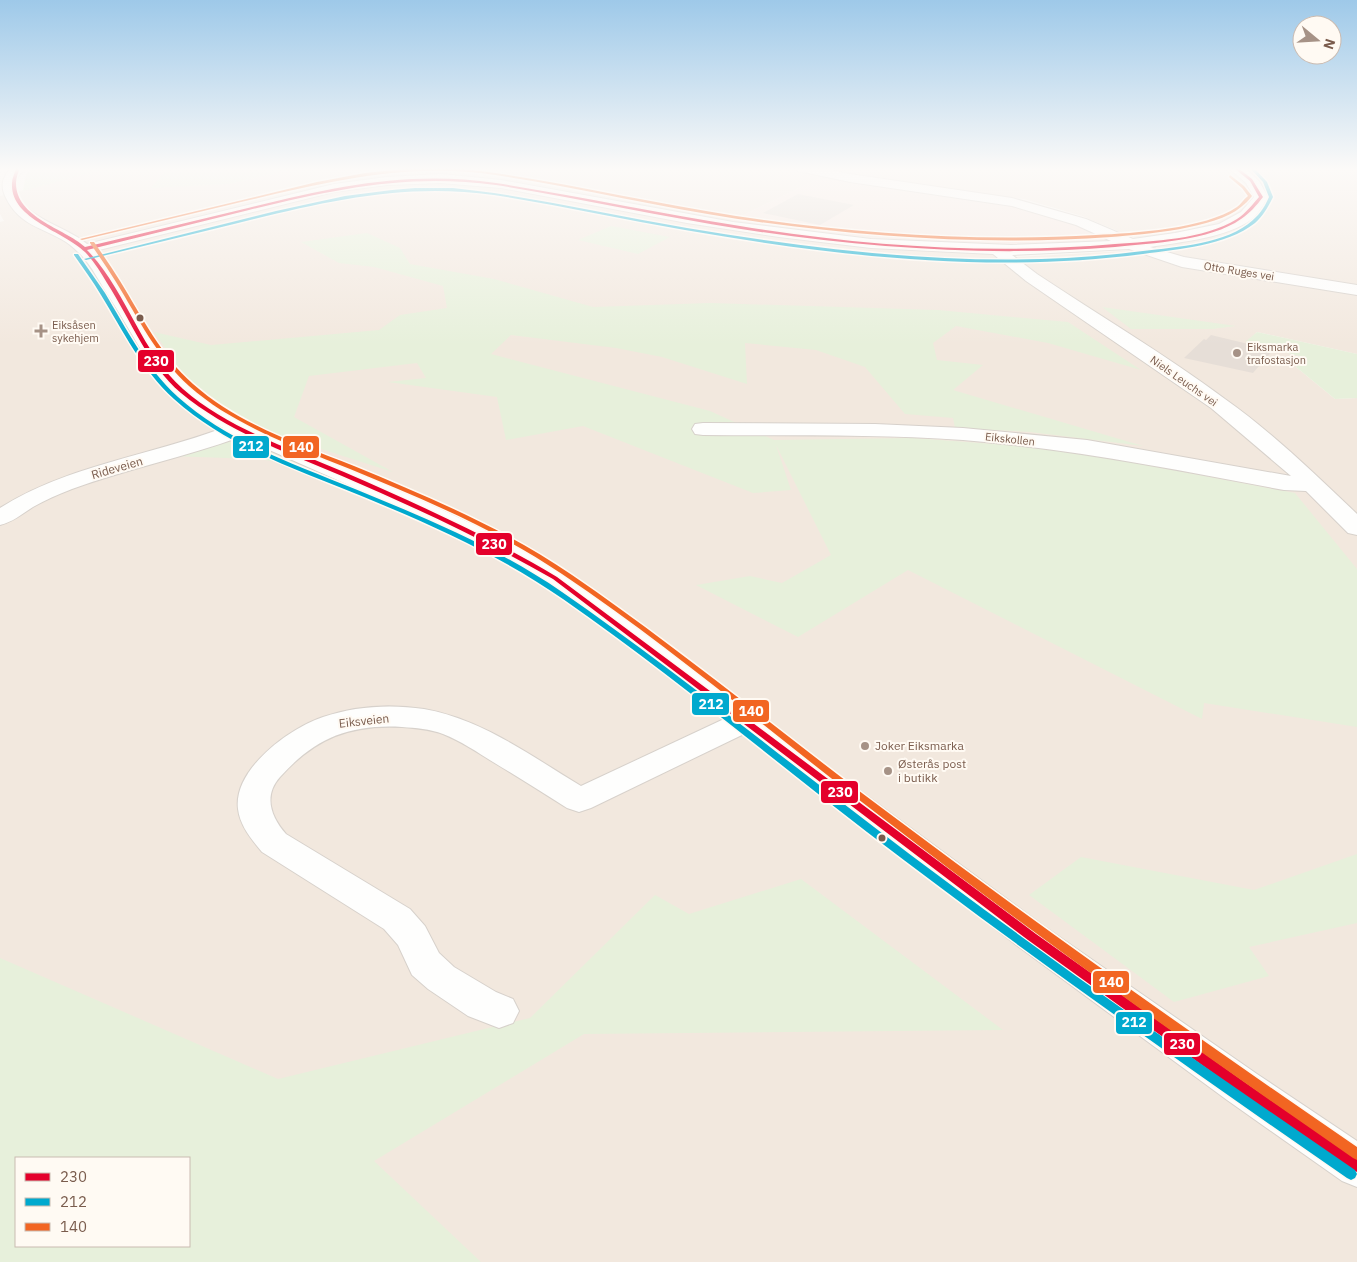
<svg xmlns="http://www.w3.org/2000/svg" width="1357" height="1262" viewBox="0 0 1357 1262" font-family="'IBM Plex Sans',sans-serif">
<rect width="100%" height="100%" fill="#f9f5f0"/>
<path fill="#f2e8de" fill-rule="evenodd" d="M109,168H168L152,187L229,184L296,168H467L462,173L483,176L491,168H1357V354L1257,332L1246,342L1303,357L1296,367L1335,399L1357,398V1262H351L0,978V222L4,221L0,214V196ZM824,176L866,178L1024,199L1082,216L1161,249L1017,257L992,246L729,222Z"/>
<path fill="#f6e8e1" d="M824,176L867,185L1004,203L1048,213L1113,241L992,246L900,242L810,233L729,222Z"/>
<g fill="#e7f0db" fill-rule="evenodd">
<path d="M30,168H109L23,191L26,175Z"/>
<path d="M166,168H296L229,184L151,188L167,169Z"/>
<path d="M611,226L670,237L638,254L578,240Z"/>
<path d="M367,233L400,248L410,264L494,279L593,307L710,303L938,310L1068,322L1141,370L1048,343L956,326L933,343L937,360L983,365L953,390L1143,446L1030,432L955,428L953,418L905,414L865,367L816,350L745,343L747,384L662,357L616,348L511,335L491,354L710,411L774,440L913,438L1007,445L1093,455L1295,493L1357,569V727L1204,703L1202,719L908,570L798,637L696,585L750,576L782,583L831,555L776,445L791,490L753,493L583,426L506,440L497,397L388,382L426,378L417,363L309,376L294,417L393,472L271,433L236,416L184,375L154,332L211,345L379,330L400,315L447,308L443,286L374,267L339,263L301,242Z"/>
<path d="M1102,307L1236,326L1212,329H1131Z"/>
<path d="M1257,332L1357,354V398L1335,399L1296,367L1303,357L1245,342Z"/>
<path d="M228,442L257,446L301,465L257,459L169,456Z"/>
<path d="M1357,854V923L1249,947L1269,976L1174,1002L1029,895L1081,857L1254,890Z"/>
<path d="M801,879L1003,1030L584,1034L374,1161L481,1262H0V958L278,1079L530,1018L655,895L689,914ZM16,1158H189V1246H16Z"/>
</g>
<g fill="#e6ded7">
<path d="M798,194L854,205L820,225L763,213Z"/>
<path d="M1211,335L1273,350L1253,373L1184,358L1204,339L1206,340Z"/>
</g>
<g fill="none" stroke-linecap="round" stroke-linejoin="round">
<defs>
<path id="minor" d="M11,168H25C20,174 14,180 15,188C18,216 68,227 87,244L334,184L387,177L441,174L501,180L733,222L871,239L1011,245L1111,241L1076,225L1012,206L850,182L798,171L796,168H821L850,174L1012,198L1086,219L1133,239L1175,233L1219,224L1241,212L1254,197L1246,183L1229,168H1245L1259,181L1268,197C1263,205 1259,213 1252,219C1227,238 1180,242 1150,247L1184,257L1357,285V295L1182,267L1129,249L1012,255L1037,274C1100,316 1165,354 1225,399C1273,433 1315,474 1357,514V535L1348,533L1306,491L1284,490C1177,470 1072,449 963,440C877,434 790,436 703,435L695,434L692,429L695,424L703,423L875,424L963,428L1087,440L1291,476L1211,408L1026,281L993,254L871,248L779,237L687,223L501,188L441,183L387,185L334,192L95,251C111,272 126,294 140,316C154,340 166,365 187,384C229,424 288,442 340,465C417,498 492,530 564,573L1045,927L1257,1074L1357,1141V1187L1342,1181L1227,1100L1019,947L744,734L591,808L579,812L567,808C543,793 518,777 493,762C477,752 461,741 443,734C430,729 416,728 402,727C350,724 315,738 280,777C263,796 271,817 286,834L410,909L425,926L439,953L454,967L496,992L513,999L519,1011L513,1023L499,1028L468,1016L428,989L412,975L398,945L384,929L262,852C252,840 240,826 238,809C233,769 290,728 323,717C355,706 391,704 424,709C482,719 531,756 581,786L724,719L546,583L503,557L446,528L240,437C185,457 127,469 72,489C59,494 45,500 33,507C22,514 13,522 0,525V508C68,465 149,456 223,428C157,394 144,350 106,292C99,281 92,267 83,257C78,252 72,246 66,242C42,227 20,226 6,198C0,186 2,178 11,168Z"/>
</defs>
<use href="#minor" stroke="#d7d1cb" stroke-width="2"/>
<use href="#minor" fill="#fefefd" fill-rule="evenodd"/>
<defs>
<path id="bus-1" d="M16,168H20C18,173 16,178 16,183C16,218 64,228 85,247C140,234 194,221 248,208C333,187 408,170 496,183C578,196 658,213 740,226C863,246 990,255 1115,244C1153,241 1203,240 1237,219C1246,213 1252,205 1259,197L1250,181L1234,168H1238L1252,179L1263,197C1256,206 1250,213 1241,219C1210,241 1152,243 1115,247C990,257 865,248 741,229C659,216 578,198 496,185C409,173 334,189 249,210C195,223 141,237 87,250C127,291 140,351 183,389C229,429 289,448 344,472C417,504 489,536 557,577L1036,934L1246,1083L1357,1159V1172L1353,1170L1238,1091L1028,940L553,579C485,540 414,507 342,476C286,452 228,432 181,393C147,364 131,320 107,283C101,273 94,261 85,252C64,231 10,219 12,183C12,178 15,173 16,168Z"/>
<g id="bus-2">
<path d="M1250,168H1254L1267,182L1273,197C1268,207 1263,216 1255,223C1226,246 1178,249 1143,254C990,274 835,256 685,230C621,219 558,205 494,195C403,182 322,202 234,224C185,236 135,248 86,260L84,259L276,211L345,196L392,190L415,188H453L494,193C559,203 623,217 687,228C838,253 991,271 1143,251C1177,247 1227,244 1253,220C1261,213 1265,206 1269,197L1263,182Z"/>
<path d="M74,254H78C87,267 96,280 105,293C127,330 146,368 178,397C228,442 294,464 355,489C426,518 498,548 562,592C669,666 770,748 874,827C1031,947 1193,1059 1355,1170L1357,1174L1355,1178L1351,1180L1347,1178C1185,1066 1024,952 867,832C766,754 668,672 563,599C501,556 434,526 364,497C299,470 227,447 174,399C142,370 123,331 101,295C93,281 83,268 74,255Z"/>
</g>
<g id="bus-3">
<path d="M414,168H453L481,171C567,183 651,203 736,216C855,234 975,242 1096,235C1134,233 1205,229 1237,207C1241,204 1244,199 1248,196L1242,188L1229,177L1230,175L1244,186L1252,196C1249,200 1245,204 1241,207C1215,229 1145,234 1111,237C986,246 862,237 738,219C652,206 567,185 481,173C399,164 321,183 241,202C188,215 135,227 82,240L80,239L317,182L365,173Z"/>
<path d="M90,242H94C103,255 112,268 120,281C142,317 161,356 193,384C238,424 298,444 354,466C429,497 505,529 572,575C683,651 786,737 894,817C1046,931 1201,1040 1357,1147V1160L1353,1158C1194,1048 1037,937 884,819C777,738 674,649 562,574C497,530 423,499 350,469C294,446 234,426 189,386C157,357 138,318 116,282C108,269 99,256 90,243Z"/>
</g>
</defs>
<use href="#bus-1" stroke="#fffaf3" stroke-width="3"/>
<use href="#bus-2" stroke="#fffaf3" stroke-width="3"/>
<use href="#bus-3" stroke="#fffaf3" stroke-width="3"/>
<use href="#bus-1" fill="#e4002b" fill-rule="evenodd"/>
<use href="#bus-2" fill="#00a9ce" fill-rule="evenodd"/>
<use href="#bus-3" fill="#f26522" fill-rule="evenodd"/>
</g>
<linearGradient id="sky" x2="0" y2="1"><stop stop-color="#9ec9e9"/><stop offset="0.49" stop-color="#fcfaf8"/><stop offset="1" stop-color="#fcfaf8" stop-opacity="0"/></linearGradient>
<rect width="1357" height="345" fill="url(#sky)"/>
<g fill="#7a5c4d" stroke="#fffaf3" stroke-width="2">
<circle cx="140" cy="318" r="4.5"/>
<circle cx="882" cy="838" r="4.5"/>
</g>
<g fill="#a69286" stroke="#fffaf3" stroke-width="2">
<path d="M38.5 323.5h5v5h5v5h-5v5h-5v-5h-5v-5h5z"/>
<circle cx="1237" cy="353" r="5"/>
<circle cx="865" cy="746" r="5"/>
<circle cx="888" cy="771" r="5"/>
</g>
<g text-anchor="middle" stroke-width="4" stroke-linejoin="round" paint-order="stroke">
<g font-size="11" fill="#7a5c4d" stroke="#fffaf3">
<text transform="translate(1239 271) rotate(9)" y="4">Otto Ruges vei</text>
<text transform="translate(1184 381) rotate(35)" y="4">Niels Leuchs vei</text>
<text transform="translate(1010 439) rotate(6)" y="4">Eikskollen</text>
</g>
<g font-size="11" fill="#7a5c4d" stroke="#fffaf3" text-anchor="start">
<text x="52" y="329">Eiksåsen<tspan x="52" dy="13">sykehjem</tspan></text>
<text x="1247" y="351">Eiksmarka<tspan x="1247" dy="13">trafostasjon</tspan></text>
</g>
<g font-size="12" fill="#7a5c4d" stroke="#fffaf3">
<text transform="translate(117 468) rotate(-16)" y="4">Rideveien</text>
<text transform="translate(364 721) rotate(-6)" y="4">Eiksveien</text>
</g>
<g font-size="12" fill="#7a5c4d" stroke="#fffaf3" text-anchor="start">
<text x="875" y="750">Joker Eiksmarka</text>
<text x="898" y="768">Østerås post<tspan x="898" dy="14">i butikk</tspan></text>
</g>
</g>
<g stroke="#fffaf3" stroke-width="2">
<rect x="137" y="349" width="38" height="24" rx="5" fill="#e4002b"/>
<rect x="232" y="435" width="38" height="24" rx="5" fill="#00a9ce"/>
<rect x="282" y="435" width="38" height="24" rx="5" fill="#f26522"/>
<rect x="475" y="532" width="38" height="24" rx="5" fill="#e4002b"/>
<rect x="691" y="692" width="39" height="24" rx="5" fill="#00a9ce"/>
<rect x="732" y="699" width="38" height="24" rx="5" fill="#f26522"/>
<rect x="820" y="780" width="39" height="24" rx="5" fill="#e4002b"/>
<rect x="1092" y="970" width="38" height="24" rx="5" fill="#f26522"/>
<rect x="1115" y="1011" width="38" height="24" rx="5" fill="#00a9ce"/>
<rect x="1163" y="1032" width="38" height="24" rx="5" fill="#e4002b"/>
</g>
<g font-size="14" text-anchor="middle" font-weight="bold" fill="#fff">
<text x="156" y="366">230</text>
<text x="251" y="451">212</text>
<text x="301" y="452">140</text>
<text x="494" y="549">230</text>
<text x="711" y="709">212</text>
<text x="751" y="716">140</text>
<text x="840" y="797">230</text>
<text x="1111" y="987">140</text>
<text x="1134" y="1027">212</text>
<text x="1182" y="1049">230</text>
</g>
<rect x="15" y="1157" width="175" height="90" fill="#fffaf3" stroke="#cabbb1"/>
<rect x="25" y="1173" width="25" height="8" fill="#e4002b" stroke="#cabbb1"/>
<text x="60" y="1182" font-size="15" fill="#7a5c4d">230</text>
<rect x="25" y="1198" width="25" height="8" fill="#00a9ce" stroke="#cabbb1"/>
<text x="60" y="1207" font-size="15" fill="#7a5c4d">212</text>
<rect x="25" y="1223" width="25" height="8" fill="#f26522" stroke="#cabbb1"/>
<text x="60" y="1232" font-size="15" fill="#7a5c4d">140</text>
<g transform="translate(1317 40) rotate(108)"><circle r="24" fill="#fffaf3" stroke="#cabbb1"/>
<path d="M0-4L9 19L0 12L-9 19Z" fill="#a69286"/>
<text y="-8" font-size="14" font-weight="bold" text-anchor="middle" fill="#7a5c4d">N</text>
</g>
</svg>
